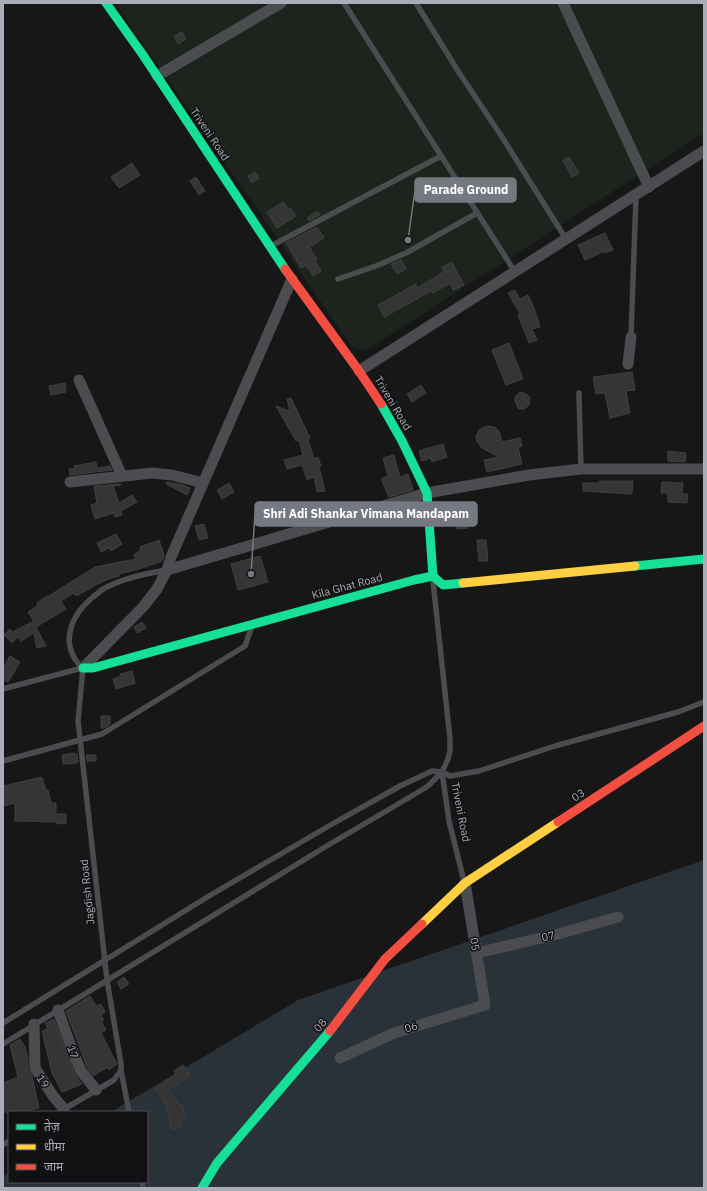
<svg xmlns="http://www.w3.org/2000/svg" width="707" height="1191" viewBox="0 0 707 1191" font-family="'IBM Plex Sans','Noto Sans Devanagari',sans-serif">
<rect width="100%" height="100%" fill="#171717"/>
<path fill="#1d241e" d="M115,3H704V133L365,351L352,347Z"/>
<path fill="#2a3239" d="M704,860V1188H3V1177L9,1173V1182H147V1112H111L298,1000Z"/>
<g fill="#353536" stroke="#3f4043">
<path d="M182,32L186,39L178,44L174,36Z"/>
<path d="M569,157L579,173L572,177L563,160Z"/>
<path d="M132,163L140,175L119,188L111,177Z"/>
<path d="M255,172L259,178L252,183L248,176Z"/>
<path d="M196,177L205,191L199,195L190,181Z"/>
<path d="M283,202L288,209L290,208L296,216L277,228L267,212Z"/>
<path d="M317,211L320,215L309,221L307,218Z"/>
<path d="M317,227L324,238L309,247L317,259L315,260L321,271L313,276L306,265L301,268L286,243Z"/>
<path d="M605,233L613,250L605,253V251L585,260L578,245Z"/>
<path d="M401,260L406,269L397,274L391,264Z"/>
<path d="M452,262L464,285L453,290L450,283L433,293L431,291L384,317L378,305L416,284L417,288L444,272L442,267Z"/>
<path d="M515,290L520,299L528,295L534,308L540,327L532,329L537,340L529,343L518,315L520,314L508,293Z"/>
<path d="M509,343L523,379L506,385L492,350Z"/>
<path d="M632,372L635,390L626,391L630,413L610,418L605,393L596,394L593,377Z"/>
<path d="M65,383L66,392L51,395L49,386Z"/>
<path d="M421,385L426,393L412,402L407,394Z"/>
<path d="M520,392L526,394L530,398L529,405L524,409H519L515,402V397Z"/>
<path d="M291,398L310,438L308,439L314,459L318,457L321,466L319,467L325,491L317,492L314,477L307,480L302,465L287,469L284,460L303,455L299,440L296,441L276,406L290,411L287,399Z"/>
<path d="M487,426L495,427L498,430L500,434L502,442L520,438L522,446L518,447L522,464L487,472L484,460L499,457L482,448L477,441L476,437L479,430Z"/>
<path d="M443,444L447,457L432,462L431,458L422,461L419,451Z"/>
<path d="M668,451L686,453L685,462L668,461Z"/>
<path d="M394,455L400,477L408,474L413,490L389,497L381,479L388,476L383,458Z"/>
<path d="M96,462L97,468L110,466L112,470L70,475L69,469H75L74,466Z"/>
<path d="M599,481H633L632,494L583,491V483H599Z"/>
<path d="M167,482L183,485L190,488L187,495L166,484Z"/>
<path d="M662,482L683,483L682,494H688L687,503L668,502V493H661Z"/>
<path d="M229,483L234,492L222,499L217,490Z"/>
<path d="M120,484L121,485L113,486L119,503L132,495L137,502L121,511L122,515L115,517L114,513L95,519L91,505L97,503L94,486Z"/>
<path d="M465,510L468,528L457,529L455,516H458L457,511Z"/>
<path d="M204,524L208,538L199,540L195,526Z"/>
<path d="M116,534L122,544L111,551L109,548L101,552L97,543Z"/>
<path d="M159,540L164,555L162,561L139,569L119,574V576L111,578L93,586V587L76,596L74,593L61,601L66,609L36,627L46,646L37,648L34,633L21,641L18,637L12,643L4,635L10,629L12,632L34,621L28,612L38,606L37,603L47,596V597L95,567L136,559L134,555L141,550L140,547Z"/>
<path d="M477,540H486L488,561H479Z"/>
<path d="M260,556L268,582L238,590L231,564Z"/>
<path d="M142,622L146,628L137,633L134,627Z"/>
<path d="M10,656L20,662L8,682L3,679V669Z"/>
<path d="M132,671L135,683L116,689L113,679L121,676L120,674Z"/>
<path d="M101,716H110V724L104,728H101Z"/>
<path d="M75,753V754H77L78,762L77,763L63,764L62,755Z"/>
<path d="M86,755H96V761H87Z"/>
<path d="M42,777L46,791L48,790L51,803H56V814H66V823L57,824V822L15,821V803L3,806V786Z"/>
<path d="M124,977L129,984L121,989L117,982Z"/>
<path d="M90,996L96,1006L101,1004L105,1012L101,1015L104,1020L101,1021L106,1030L101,1033L117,1064L109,1070L108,1067L93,1076L87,1067L66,1011Z"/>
<path d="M54,1019L75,1074L82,1084L62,1092L52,1073L42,1031L48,1029L45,1023Z"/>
<path d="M20,1039L25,1047L28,1059V1069L32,1076L39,1108L22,1112H3V1083L18,1077L10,1045Z"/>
<path d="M183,1065L190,1075L169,1089L179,1105L182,1104L186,1117L179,1119L181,1127L172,1129L165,1103L156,1089L176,1074L174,1071Z"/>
</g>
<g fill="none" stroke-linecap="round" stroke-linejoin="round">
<g stroke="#4b4c50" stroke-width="5.5">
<path d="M344,3L515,272"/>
<path d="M416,3L458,71L502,137L566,239"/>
<path d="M271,246L441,156"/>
<path d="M338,279L376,266L406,253L477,213"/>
<path d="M631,337L636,196"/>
<path d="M579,393L581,469"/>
<path d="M433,581L450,739V751L448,759L442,772L449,821L464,881"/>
<path d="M82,668C59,644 70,616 93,597C97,594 101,590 105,588C122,579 148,573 167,570"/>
<path d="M83,668L78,721L107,980L121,1064V1070L129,1112"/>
<path d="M3,689L82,668"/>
<path d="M3,761L102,734L245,646L252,626"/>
<path d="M3,1023L209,896L327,827L400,786L432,771L442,772L450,776L479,771L555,746L678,712L704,702"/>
<path d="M3,1044L325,847L410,797L428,786L442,772"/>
<path d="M59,1112L114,1080L121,1070"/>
<path d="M3,1145L9,1141"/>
<path d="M142,1182L143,1188"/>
</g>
<g stroke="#4b4c50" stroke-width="11">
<path d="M563,3L649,187"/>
<path d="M157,76L281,3"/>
<path d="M628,364L631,337"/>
<path d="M359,371L704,151"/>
<path d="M79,380L122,476"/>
<path d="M70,482L152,473L172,475L203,483"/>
<path d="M167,570L427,493L529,475L581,469H704"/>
<path d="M83,668L143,607L157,589L167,570L171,557L292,279"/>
<path d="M477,953L558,934L618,917"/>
<path d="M58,1010L73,1052L81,1071L96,1090"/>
<path d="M34,1024L35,1068L53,1096L64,1109"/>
<path d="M340,1058L394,1033L485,1005L465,883"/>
</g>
<g stroke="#16e098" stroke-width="9">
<path d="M106,3L143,55L285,269"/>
<path d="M381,404L402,441L427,493L433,576"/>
<path d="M635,566L704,559"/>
<path d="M83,668H93L414,580L433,576L443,585L463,583"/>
<path d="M202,1188L217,1163L330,1031"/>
</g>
<g stroke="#ffcf43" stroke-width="9">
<path d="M463,583L635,566"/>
<path d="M422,924L465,883L558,822"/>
</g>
<g stroke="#f24e42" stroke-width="9">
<path d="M285,269L359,371L381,404"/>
<path d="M558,822L704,726"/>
<path d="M330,1031L385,959L422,924"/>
</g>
</g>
<g text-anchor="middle" stroke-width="3" stroke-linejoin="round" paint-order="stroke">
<g font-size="11" fill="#a8adb8" stroke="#111113">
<text transform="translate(210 134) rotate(56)" y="4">Triveni Road</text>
<text transform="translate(393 403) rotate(59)" y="4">Triveni Road</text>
<text transform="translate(347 586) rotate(-15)" y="4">Kila Ghat Road</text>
<text transform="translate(578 795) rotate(-33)" y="4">03</text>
<text transform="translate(461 812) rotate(79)" y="4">Triveni Road</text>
<text transform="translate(87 892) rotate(-96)" y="4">Jagdish Road</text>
<text transform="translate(548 936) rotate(-13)" y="4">07</text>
<text transform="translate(475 944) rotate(80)" y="4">05</text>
<text transform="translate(320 1025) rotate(-52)" y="4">08</text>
<text transform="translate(411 1027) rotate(-18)" y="4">06</text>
<text transform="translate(73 1052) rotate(69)" y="4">17</text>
<text transform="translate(43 1081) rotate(57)" y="4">19</text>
</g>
</g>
<path fill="none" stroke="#757880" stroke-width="1.5" d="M408 240L415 190M251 574L255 514"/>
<g fill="#757880" stroke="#111113" stroke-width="1.5">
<circle cx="408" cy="240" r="4"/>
<circle cx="251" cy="574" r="4"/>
</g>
<g fill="#757880" stroke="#757880" stroke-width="1.5">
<rect x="415" y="178" width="101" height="24" rx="4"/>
<rect x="255" y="502" width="222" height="24" rx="4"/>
</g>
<g font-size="12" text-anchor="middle" font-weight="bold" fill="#fff">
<text x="466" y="194">Parade Ground</text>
<text x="366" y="518">Shri Adi Shankar Vimana Mandapam</text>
</g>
<rect width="707" height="1191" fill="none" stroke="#a8adb8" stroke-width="8"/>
<rect x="8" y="1111" width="140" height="72" fill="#111113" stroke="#4d4f55"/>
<rect x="16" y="1124" width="20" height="6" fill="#16e098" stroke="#4d4f55"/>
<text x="44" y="1131" font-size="12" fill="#a8adb8">तेज़</text>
<rect x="16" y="1144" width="20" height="6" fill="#ffcf43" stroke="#4d4f55"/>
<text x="44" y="1151" font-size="12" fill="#a8adb8">धीमा</text>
<rect x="16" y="1164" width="20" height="6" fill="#f24e42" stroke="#4d4f55"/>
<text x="44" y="1171" font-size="12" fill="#a8adb8">जाम</text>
</svg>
